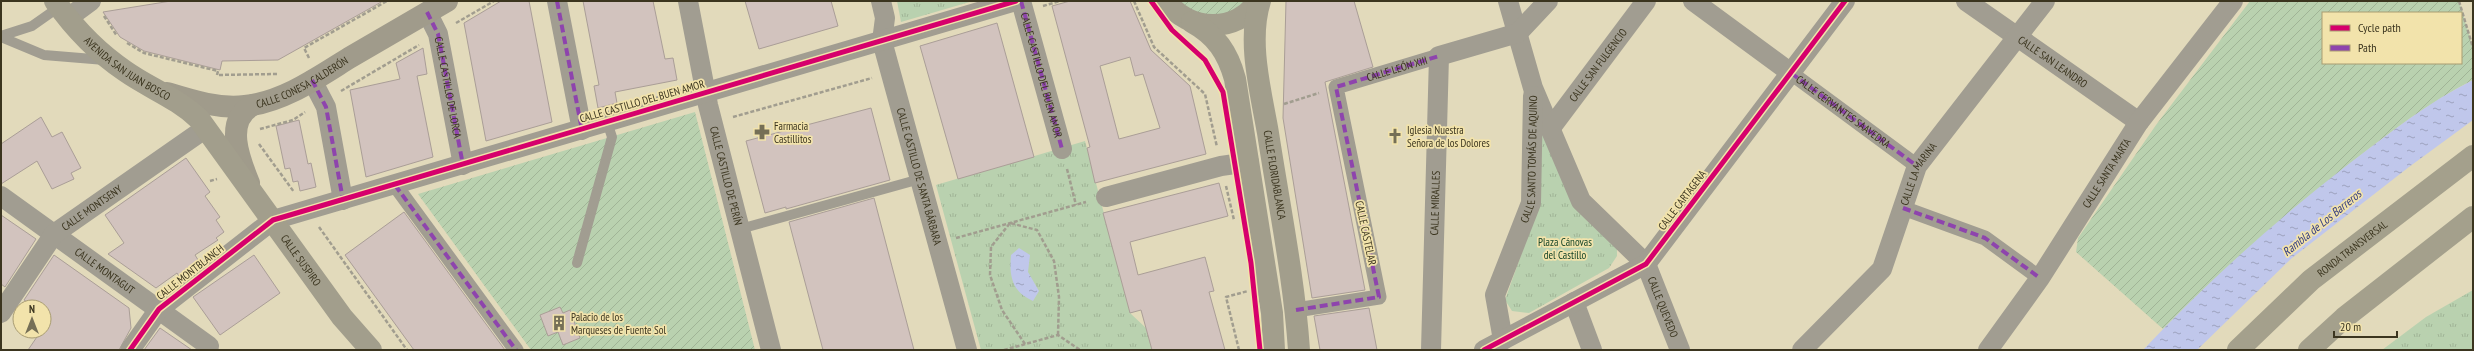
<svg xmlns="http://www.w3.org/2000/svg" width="2474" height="351" viewBox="0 0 2474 351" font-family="'PT Sans Narrow',sans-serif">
<defs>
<pattern id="park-tufts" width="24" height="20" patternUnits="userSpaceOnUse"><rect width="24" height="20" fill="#b9d1af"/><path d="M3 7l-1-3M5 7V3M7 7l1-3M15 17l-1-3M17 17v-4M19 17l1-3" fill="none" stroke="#a0b496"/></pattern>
<pattern id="garden-furrows" width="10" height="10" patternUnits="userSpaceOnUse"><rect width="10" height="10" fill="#b9d1af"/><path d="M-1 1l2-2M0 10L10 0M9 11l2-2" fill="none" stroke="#a0b496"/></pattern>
<pattern id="water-ripples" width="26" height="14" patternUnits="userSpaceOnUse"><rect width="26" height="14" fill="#c0c7eb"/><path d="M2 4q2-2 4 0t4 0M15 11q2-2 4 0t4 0" fill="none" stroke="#9da2be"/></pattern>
</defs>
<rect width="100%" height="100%" fill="#e2dabb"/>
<g fill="url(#park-tufts)">
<path d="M897,1H973L901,22Z"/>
<path d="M1540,124L1617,243V256L1609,268L1529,313L1512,311L1505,300L1538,207Z"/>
<path d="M1085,141L1130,313L1146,328L1152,350H981L936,185Z"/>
<path d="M2473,290V350H2382L2426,317Z"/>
</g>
<g fill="url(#garden-furrows)" fill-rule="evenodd">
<path d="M1166,1H1258L1228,23Z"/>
<path d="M2250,1H2459L2473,48V80C2428,103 2392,131 2352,162C2285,214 2223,269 2163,329L2076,252L2078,238L2156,125ZM2323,13H2461V63H2323Z"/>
<path d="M695,112L755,350H531L418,194Z"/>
</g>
<g fill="url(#water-ripples)">
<path d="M2473,80V120L2409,167L2292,258L2197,350H2143C2207,282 2276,220 2350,163C2391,132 2427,103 2473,80Z"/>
<path d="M1019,248L1030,255L1028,272L1039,291L1033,301C1012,292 1009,276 1011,255Z"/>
</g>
<g fill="#d2c3be" stroke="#aa9e97" fill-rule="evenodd">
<path d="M171,1H383L278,60L222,61L220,70L144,51L120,37L103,12Z"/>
<path d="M501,1H529L552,122L486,141L464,23Z"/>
<path d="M583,1H653L665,59L673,58L677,80L615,92L617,103L598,108L594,86L599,85Z"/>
<path d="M745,1H831L838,26L759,49Z"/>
<path d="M1070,1H1130L1151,50L1190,86L1206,154L1095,183L1087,148L1090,147L1052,6ZM1130,57L1135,76L1143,74L1160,128L1119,139L1100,66Z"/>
<path d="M1286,1H1354L1373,67L1325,82L1365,290L1312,298L1283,118Z"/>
<path d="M997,23L1034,157L958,179L920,46Z"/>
<path d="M423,48L427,74L417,76L433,157L366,177L350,90L400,79L396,63Z"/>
<path d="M871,108L890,180L786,209V207L765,213L746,141Z"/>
<path d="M41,117L52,137L62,132L81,168L71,173L74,179L52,189L37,161L1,184V144Z"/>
<path d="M299,120L308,164L311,163L316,187L300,191L298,181L293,182L290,168L285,169L276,126Z"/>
<path d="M186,158L210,192L205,196L220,217L216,220L224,232L216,238L218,240L195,255L200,263L180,278L177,273L156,288L108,254L124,243L105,215Z"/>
<path d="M1219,183L1228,216L1130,242L1138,275L1205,257L1214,291L1209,292L1225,350H1152L1141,310L1130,313L1103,213Z"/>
<path d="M874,198L914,350H823L789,222Z"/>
<path d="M404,212L505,350H414L345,255Z"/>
<path d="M1,215L36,239L5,287L1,284Z"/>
<path d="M54,255L129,308L131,328L119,350H28L41,331H44L50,318L44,314V307H34L24,300Z"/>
<path d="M254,255L280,293L220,335L193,297Z"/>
<path d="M560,307L563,313L570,310L580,338L563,345L558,332L548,336L540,315Z"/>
<path d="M1369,308L1377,350H1320L1314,316Z"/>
<path d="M160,328L192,350H144Z"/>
</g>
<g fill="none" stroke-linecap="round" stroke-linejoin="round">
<g stroke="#a19d8f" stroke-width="2.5" stroke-dasharray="4 2" stroke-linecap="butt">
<path d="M1134,1L1154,47L1205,94L1217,147"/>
<path d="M2459,1L2473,48"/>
<path d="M1043,6L1060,1"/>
<path d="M104,16L117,36"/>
<path d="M456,23L494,1"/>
<path d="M127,43L144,53L218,71L217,75L277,74"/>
<path d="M309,58L304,48L387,1"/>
<path d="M341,91L419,45"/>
<path d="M1284,104L1319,93"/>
<path d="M733,117L872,78"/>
<path d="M260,129L293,120L305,112"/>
<path d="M259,144L294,192"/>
<path d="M1067,169L1076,205"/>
<path d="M210,181L217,179"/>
<path d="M1226,186L1234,220"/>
<path d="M319,227L407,350"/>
<path d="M956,238L1086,202"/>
<path d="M1025,344L1002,310L990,275L991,247L1010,223L1037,230L1054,261L1059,297L1058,335"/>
<path d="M1004,350L1058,335L1080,350"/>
<path d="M1239,350L1226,297L1248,291"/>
</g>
<g stroke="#a19d91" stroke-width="10">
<path d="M1,36L32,26L59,7"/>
<path d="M1,37L44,55L105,60"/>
<path d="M740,229L920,179"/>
<path d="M577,263L612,137L607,122"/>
</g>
<g stroke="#a19d91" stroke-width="15">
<path d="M1791,73L1917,166"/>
<path d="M395,185L516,350"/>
<path d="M1903,208L1985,238L2040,278"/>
<path d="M1296,310L1379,297L1336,87L1439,56"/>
</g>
<g stroke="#a19d91" stroke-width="20">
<path d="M557,1L582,130"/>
<path id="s1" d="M688,1L708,105L771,350"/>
<path id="s2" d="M881,1L885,18L882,41L967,350"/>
<path id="s3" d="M1021,1L1062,149"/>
<path id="s4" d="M1508,1L1533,88L1581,201L1646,264L1680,350"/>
<path d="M1693,1L1791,73"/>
<path id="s5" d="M1966,1L2139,122"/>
<path id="s6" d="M427,12L438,34L463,165"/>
<path d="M68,18L91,1"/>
<path d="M312,80L326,107L343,200"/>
<path id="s7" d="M1550,129L1646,1"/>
<path id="s8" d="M1,196L209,346"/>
<path d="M1106,197L1221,166L1249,162"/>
<path d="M1574,302L1592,350"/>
<path id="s9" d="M1,313L54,234L206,128"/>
<path id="s10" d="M1503,340L1495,295L1531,203L1533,96"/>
<path d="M130,350L159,309L273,220L1016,1"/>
<path id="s11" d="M1431,350L1439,56L1518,33L1548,1"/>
<path d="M1484,350L1646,264L1845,1"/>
<path id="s12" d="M1802,350L1882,269L1917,166L2045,1"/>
<path id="s13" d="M1988,350L2040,278L2139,122L2233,1"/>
</g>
<g stroke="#a09b8b" stroke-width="22">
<path id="s14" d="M167,93C193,101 218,109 245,106C283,102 317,78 349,58C382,39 414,20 447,1"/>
<path d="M249,183C240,161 223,120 253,105"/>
</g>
<g stroke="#a29e8c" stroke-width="22">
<path id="s15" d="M55,1C74,28 97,52 125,71C149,88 177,98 199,119L342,317L371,350"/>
<path d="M1166,1C1188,32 1237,34 1258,1"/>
<path id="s16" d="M1260,1C1247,42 1261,92 1268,133C1279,205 1294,277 1299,350"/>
<path d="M1192,22C1216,35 1228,53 1235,79L1272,313L1274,350"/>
</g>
<g stroke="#a4a08c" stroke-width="22">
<path id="s17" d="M2238,350L2311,280L2473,156"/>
<path d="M2309,350L2344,318L2473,217"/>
</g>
<g stroke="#8e44ad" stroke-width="4" stroke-dasharray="8 4" stroke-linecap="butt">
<path d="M557,1L582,130"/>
<path d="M1021,1L1062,149"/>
<path d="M427,12L438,34L463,165"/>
<path id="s18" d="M1791,73L1917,166"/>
<path d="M312,80L326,107L343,200"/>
<path d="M395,185L516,350"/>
<path d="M1903,208L1985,238L2040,278"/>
<path id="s19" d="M1296,310L1379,297L1336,87L1439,56"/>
</g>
<defs>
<g id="cycleway">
<path d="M1151,1L1172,30L1205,60L1223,92L1251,263L1260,350"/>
<path d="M130,350L159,309L273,220L1016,1"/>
<path d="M1484,350L1646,264L1845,1"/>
</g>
</defs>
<use href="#cycleway" stroke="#f2e3ab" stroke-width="8"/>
<use href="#cycleway" stroke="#d6006c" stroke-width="5"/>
</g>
<defs>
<symbol id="pharmacy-bare" viewBox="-9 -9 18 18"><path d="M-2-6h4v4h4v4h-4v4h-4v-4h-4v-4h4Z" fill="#756f56" stroke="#f2e3ab" stroke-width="2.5" paint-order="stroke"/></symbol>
<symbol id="church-bare" viewBox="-9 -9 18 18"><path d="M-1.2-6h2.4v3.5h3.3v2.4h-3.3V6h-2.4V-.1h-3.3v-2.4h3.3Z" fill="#756f56" stroke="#f2e3ab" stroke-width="2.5" paint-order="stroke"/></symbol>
<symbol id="building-bare" viewBox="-9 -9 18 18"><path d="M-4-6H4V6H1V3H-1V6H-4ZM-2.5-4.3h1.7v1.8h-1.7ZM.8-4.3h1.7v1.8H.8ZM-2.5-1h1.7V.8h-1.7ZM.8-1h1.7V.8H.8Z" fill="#756f56" stroke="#f2e3ab" stroke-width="2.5" paint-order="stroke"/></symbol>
</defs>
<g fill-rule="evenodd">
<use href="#pharmacy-bare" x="751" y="121" width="22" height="22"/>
<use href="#church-bare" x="1384" y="125" width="22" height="22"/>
<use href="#building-bare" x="548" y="312" width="22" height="22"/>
</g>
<g text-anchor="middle" stroke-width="3.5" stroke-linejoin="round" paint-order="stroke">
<g font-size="11" fill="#3b351f" stroke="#f2e3ab">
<text dy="4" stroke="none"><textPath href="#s5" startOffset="106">CALLE SAN LEANDRO</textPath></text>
<text dy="4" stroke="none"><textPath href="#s7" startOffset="80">CALLE SAN FULGENCIO</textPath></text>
<text dy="4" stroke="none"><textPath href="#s15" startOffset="100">AVENIDA SAN JUAN BOSCO</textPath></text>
<text dy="4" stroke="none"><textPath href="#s19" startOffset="362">CALLE LEÓN XIII</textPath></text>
<text dy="4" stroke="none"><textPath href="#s3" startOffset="77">CALLE CASTILLO DEL BUEN AMOR</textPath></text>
<text dy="4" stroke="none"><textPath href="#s14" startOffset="142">CALLE CONESA CALDERÓN</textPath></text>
<text dy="4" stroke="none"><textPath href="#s6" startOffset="79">CALLE CASTILLO DE LORCA</textPath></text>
<text transform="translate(642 101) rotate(-16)" y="4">CALLE CASTILLO DEL BUEN AMOR</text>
<text dy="4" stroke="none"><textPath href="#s18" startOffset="65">CALLE CERVANTES SAAVEDRA</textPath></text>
<text dy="4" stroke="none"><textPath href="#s10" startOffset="188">CALLE SANTO TOMÁS DE AQUINO</textPath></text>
<text dy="4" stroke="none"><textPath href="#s13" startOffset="213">CALLE SANTA MARTA</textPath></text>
<text dy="4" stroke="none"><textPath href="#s16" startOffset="176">CALLE FLORIDABLANCA</textPath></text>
<text dy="4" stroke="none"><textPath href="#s12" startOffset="216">CALLE LA MARINA</textPath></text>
<text dy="4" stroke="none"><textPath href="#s1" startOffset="179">CALLE CASTILLO DE PERÍN</textPath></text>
<text dy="4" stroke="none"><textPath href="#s2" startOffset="181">CALLE CASTILLO DE SANTA BÁRBARA</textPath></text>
<text transform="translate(1682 200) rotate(-53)" y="4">CALLE CARTAGENA</text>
<text dy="4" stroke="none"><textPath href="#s11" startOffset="147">CALLE MIRALLES</textPath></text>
<text dy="4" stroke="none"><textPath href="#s9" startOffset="141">CALLE MONTSENY</textPath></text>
<text transform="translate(1366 233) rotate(78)" y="4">CALLE CASTELAR</text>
<text dy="4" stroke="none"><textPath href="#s17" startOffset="153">RONDA TRANSVERSAL</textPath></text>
<text dy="4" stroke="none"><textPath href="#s15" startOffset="362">CALLE SUSPIRO</textPath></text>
<text dy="4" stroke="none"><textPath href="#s8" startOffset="128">CALLE MONTAGUT</textPath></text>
<text transform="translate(190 272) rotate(-38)" y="4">CALLE MONTBLANCH</text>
<text dy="4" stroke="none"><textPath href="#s4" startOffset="350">CALLE QUEVEDO</textPath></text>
</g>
<g font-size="11" fill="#3b351f" stroke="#f2e3ab" text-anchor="start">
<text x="774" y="130">Farmacia<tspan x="774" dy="13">Castillitos</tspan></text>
<text x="1407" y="134">Iglesia Nuestra<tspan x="1407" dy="13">Señora de los Dolores</tspan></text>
<text x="571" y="321">Palacio de los<tspan x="571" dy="13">Marqueses de Fuente Sol</tspan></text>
</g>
<g font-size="11" fill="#134427" stroke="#f2e3ab">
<text x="1565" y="246">Plaza Cánovas<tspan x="1565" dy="13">del Castillo</tspan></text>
</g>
<g font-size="12" font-style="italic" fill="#303981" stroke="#f2e3ab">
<text transform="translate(2322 223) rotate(-39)" y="4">Rambla de Los Barreros</text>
</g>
</g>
<rect width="2474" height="351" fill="none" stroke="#3b351f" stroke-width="4"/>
<rect x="2322" y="12" width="140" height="52" fill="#f2e3ab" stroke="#a99d73"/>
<rect x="2330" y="25" width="20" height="6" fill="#d6006c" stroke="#a99d73"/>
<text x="2358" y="32" font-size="12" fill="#3b351f">Cycle path</text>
<rect x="2330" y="45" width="20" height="6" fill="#8e44ad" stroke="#a99d73"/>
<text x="2358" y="52" font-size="12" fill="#3b351f">Path</text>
<g transform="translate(32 319)"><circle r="19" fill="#f2e3ab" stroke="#a99d73"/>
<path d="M0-3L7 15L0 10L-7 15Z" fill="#756f56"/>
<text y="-6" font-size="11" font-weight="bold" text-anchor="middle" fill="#3b351f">N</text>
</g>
<path d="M2334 331v6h63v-6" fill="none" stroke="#3b351f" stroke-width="2"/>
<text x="2340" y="331" font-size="12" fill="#3b351f" stroke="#f2e3ab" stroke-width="3" paint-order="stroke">20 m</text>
</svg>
